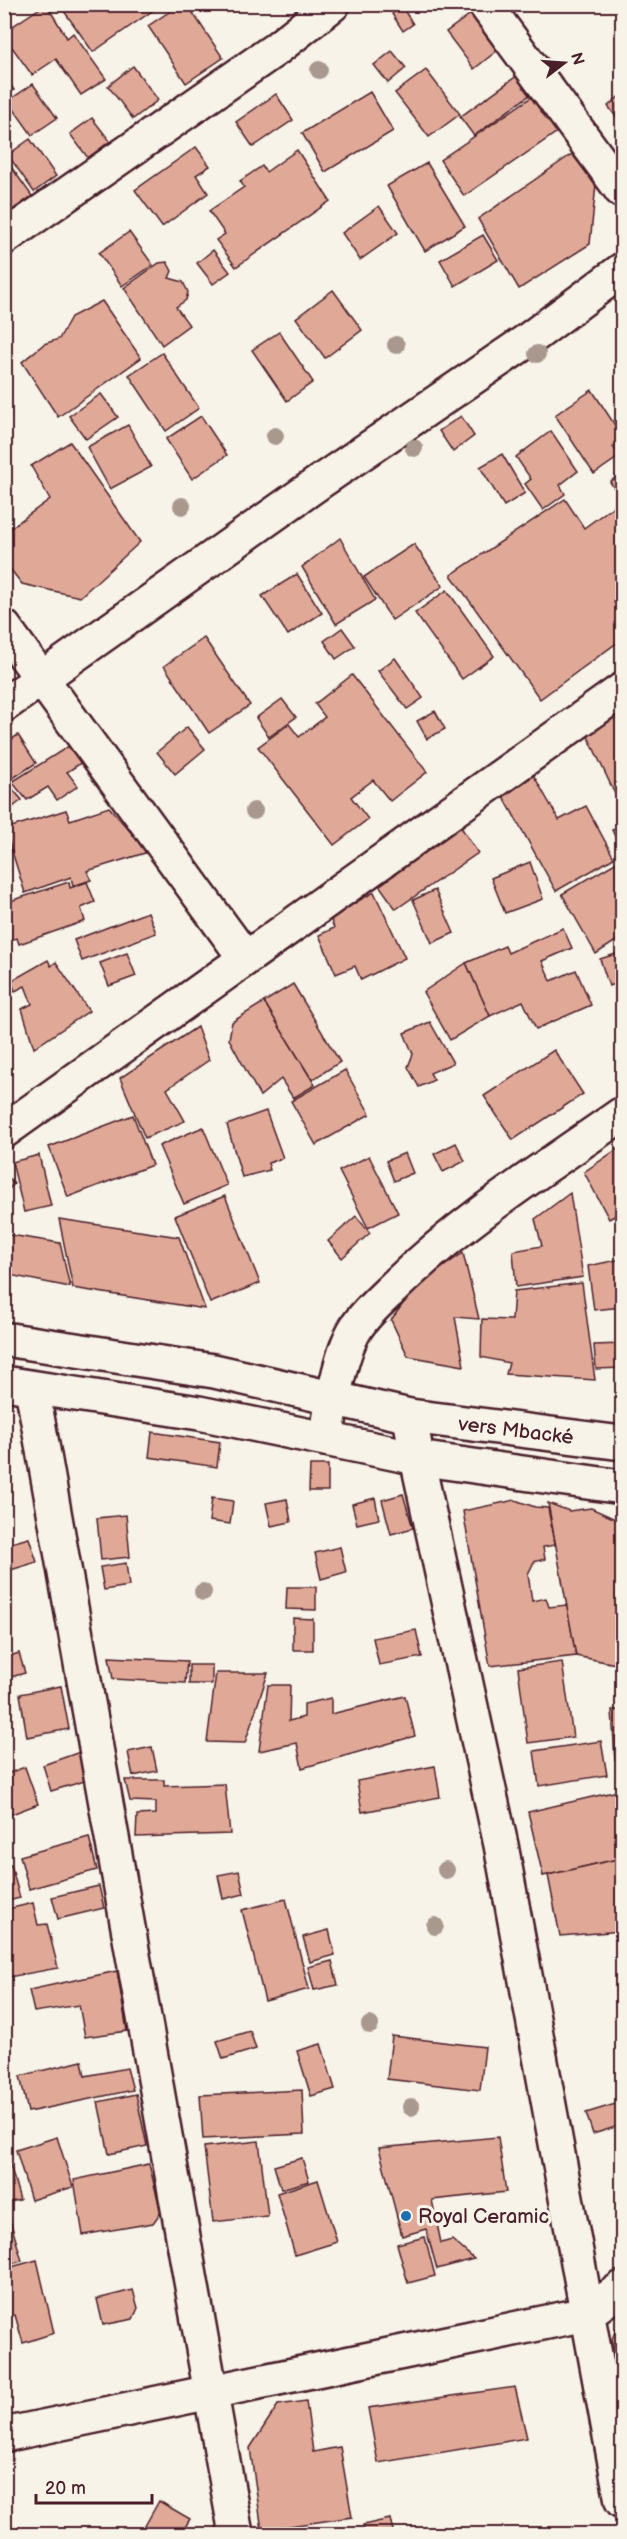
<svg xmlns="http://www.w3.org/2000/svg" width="627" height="2539" viewBox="0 0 627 2539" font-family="'Balsamiq Sans',sans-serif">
<rect width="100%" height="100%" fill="#f7f3e8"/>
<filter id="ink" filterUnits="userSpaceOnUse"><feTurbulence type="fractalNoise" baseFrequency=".0167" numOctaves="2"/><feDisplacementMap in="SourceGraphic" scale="12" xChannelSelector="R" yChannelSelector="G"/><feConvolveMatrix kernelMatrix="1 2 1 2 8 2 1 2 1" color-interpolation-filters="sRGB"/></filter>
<g filter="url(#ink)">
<g fill="#e0a997" stroke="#4a1f2b" stroke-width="1.5">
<path d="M46,4L67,38L73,33L106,79L81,95L56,59L32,75L4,36V32Z"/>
<path d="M59,4H152L155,9L93,52Z"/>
<path d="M181,4H187L223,58L186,83L148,26Z"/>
<path d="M402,7L413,24L403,31L392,14Z"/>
<path d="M476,10L503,46L474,69L446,32Z"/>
<path d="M392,51L406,68L388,83L374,65Z"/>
<path d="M133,66L158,100L133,119L108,86Z"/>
<path d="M426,70L460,114L429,137L395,93Z"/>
<path d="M525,70L539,88L474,136L460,117Z"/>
<path d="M4,75L14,90L4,97Z"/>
<path d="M33,84L57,118L32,135L8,101Z"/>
<path d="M370,92L393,131L325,172L302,133Z"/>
<path d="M539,92L563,128L464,196L440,160Z"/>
<path d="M276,94L293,120L253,147L236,122Z"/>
<path d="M622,94V125L608,106Z"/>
<path d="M92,118L110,141L88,158L70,134Z"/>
<path d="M30,139L56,176L34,192L8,155Z"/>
<path d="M196,147L210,166L196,175L208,193L162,227L135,190Z"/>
<path d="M297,150L330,201L236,267L216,240L225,234L209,211L244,187L240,181L262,166L266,172Z"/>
<path d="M572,154L596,184L590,244L519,289L478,219Z"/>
<path d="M4,157L32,196L4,216Z"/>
<path d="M427,163L465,226L425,251L387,186Z"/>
<path d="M379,206L398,233L360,260L342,233Z"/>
<path d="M129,232L153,265L122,286L99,253Z"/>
<path d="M483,235L498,260L455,286L440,260Z"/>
<path d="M213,250L230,272L213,284L197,263Z"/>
<path d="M167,262L172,271L169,278L183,282L188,292L186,300L176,307L189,325L162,345L124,288L159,263Z"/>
<path d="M333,290L362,330L325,358L296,318Z"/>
<path d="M102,301L141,358L58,417L22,362L44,344L59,339L71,317Z"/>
<path d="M279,332L313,382L287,401L252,350Z"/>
<path d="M162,353L199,408L166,431L129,375Z"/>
<path d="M592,390L622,436V441L613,447L620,456L594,474L555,415Z"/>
<path d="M101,394L118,417L86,439L69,416Z"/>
<path d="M201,416L227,455L192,479L166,439Z"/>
<path d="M461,416L474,436L453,452L439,431Z"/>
<path d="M128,425L151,467L110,489L87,447Z"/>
<path d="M551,431L578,471L560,485L565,494L543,510L525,484L531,479L516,457Z"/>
<path d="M70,442L140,542L80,597L22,584L4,561V533L50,499L31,466Z"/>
<path d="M502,454L525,493L504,506L480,467Z"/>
<path d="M622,472V595L614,602L622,614V639L540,699L451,575L565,499L584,528L622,500L610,482Z"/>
<path d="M340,538L375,600L336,624L302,567Z"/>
<path d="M414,544L443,586L392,620L364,577Z"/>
<path d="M297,574L322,613L288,635L262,596Z"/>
<path d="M447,590L494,656L462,679L415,613Z"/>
<path d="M342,628L355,646L336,659L324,641Z"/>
<path d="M204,638L250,705L209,733L164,666Z"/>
<path d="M395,658L423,698L407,709L378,671Z"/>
<path d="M352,675L427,772L390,801L373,780L351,797L368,819L334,845L258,747L289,724L299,737L325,717L315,704Z"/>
<path d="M282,699L296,717L269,737L256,718Z"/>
<path d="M613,707L622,724V809L585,730Z"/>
<path d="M435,711L445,729L427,739L417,721Z"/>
<path d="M187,727L205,749L175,774L157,752Z"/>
<path d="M18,735L36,763L4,784V744Z"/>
<path d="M69,746L81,763L67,772L78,786L57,800L48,787L27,800L12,782Z"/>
<path d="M530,769L559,820L586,806L614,858L556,891L498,787Z"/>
<path d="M8,784L22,800L4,814V786Z"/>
<path d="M109,807L148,852L87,871L91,880L73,886L71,877L25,893L5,829L66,810L70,820Z"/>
<path d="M455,818L478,853L396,909L372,875Z"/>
<path d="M622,826V849L621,850L612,830Z"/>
<path d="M622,859V937L596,954L562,894Z"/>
<path d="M530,862L543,899L505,913L491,878Z"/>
<path d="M69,882L70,888L87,882L95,902L81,908L85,921L19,944L17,938L4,942V903Z"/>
<path d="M435,890L454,933L432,943L413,900Z"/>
<path d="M374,892L405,958L361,980L355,966L336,974L319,935L334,928L330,917Z"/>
<path d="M148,912L156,933L82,961L74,940Z"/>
<path d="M563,928L572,948L542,961L551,981L576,970L591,1005L536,1029L523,1001L490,1016L466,963L505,946L508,953Z"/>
<path d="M622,952V982L609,986L600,959Z"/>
<path d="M127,953L136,976L109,986L100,963Z"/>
<path d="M48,960L51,966L56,962L89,1011L34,1048L22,1009L32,1004L25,986L15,991L11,981Z"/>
<path d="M466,963L490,1016L450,1040L423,992Z"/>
<path d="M293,984L340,1062L312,1080L264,1002Z"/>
<path d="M264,1002L315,1085L293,1098L281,1079L260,1096L229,1039L232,1022Z"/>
<path d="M430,1022L453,1063L430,1073L434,1080L419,1087L408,1067L413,1054L404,1033Z"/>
<path d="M197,1027L209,1060L167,1089L185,1121L145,1138L120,1078Z"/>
<path d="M554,1050L583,1094L513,1140L484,1096Z"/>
<path d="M345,1070L370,1114L316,1145L291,1101Z"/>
<path d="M266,1111L283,1158L268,1163L270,1170L242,1177L227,1125Z"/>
<path d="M133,1115L152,1165L68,1197L49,1147Z"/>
<path d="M203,1127L227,1185L184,1204L159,1146Z"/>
<path d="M456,1143L465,1161L443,1172L434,1154Z"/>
<path d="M622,1146V1212L609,1219L584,1172Z"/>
<path d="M405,1153L413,1173L394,1181L386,1161Z"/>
<path d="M39,1155L51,1206L24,1212L12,1162Z"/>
<path d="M369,1156L398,1213L368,1228L339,1171Z"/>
<path d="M4,1172L14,1184L4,1194Z"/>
<path d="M570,1193L583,1277L516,1287L513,1251L542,1246L535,1219Z"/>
<path d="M225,1196L260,1283L210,1303L175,1216Z"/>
<path d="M356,1216L370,1233L342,1258L328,1241Z"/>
<path d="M59,1219L179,1237L205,1309L73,1288Z"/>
<path d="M4,1234L60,1243L70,1287L4,1274Z"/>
<path d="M463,1253L479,1319L455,1317L464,1366L408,1356L391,1320L416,1286Z"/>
<path d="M622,1259V1307L594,1310L588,1266Z"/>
<path d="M582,1283L595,1380L506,1374L509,1363L481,1357L482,1319L512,1320L514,1291Z"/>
<path d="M622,1344V1368L596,1369L594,1345Z"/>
<path d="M152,1432L220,1442L217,1467L149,1457Z"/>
<path d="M310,1465H328V1491H309Z"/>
<path d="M403,1494L413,1528L391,1534L382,1500Z"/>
<path d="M212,1498L233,1501L230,1524L209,1521Z"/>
<path d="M375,1498L379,1519L357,1524L352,1504Z"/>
<path d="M287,1499L291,1522L271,1526L266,1503Z"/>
<path d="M515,1500L535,1507L548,1508L555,1545L543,1547L545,1559L534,1562L528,1574L532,1601L546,1598L549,1607L567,1605L576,1656L490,1666L463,1511Z"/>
<path d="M548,1503L569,1511L591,1508L622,1522V1657H617L616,1664L576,1656Z"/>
<path d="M126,1515L130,1557L101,1560L97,1518Z"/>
<path d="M29,1538L37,1562L4,1572V1545Z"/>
<path d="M340,1547L346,1572L321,1579L315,1553Z"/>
<path d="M126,1563L129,1586L104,1590L100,1567Z"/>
<path d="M287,1587H316V1610L286,1609Z"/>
<path d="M293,1618L313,1619V1650H293Z"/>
<path d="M416,1630L422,1657L379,1665L373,1638Z"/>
<path d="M19,1653L25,1673L4,1679V1658Z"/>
<path d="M109,1657L187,1661L185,1683L113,1679Z"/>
<path d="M562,1662L573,1737L528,1743L518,1668Z"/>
<rect x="189" y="1665" width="23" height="19"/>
<path d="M216,1673H268L245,1743L207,1742Z"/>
<path d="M268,1685H290L289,1721L304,1717V1704L331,1698V1714L405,1696L415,1736L302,1768L297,1743L259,1751Z"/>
<path d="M61,1686L69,1729L27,1737L20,1694Z"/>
<path d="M612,1710H622V1759L615,1760Z"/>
<path d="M601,1741L607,1775L539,1786L534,1751Z"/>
<path d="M152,1747L157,1771L133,1776L128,1752Z"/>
<path d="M80,1752L88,1780L51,1791L43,1765Z"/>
<path d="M435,1766L440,1797L362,1812L357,1781Z"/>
<path d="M25,1767L38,1804L4,1817V1775Z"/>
<path d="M125,1780H164V1786L225,1784L230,1834L136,1837L137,1815L156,1814V1802L130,1801Z"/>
<path d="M622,1790V1858L543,1876L528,1812Z"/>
<path d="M89,1837L97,1870L29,1889L20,1856Z"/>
<path d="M622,1858V1931L560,1936L548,1875Z"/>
<path d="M11,1865L20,1898L4,1902V1867Z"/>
<path d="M239,1871L244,1894L223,1899L218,1875Z"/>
<path d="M99,1886L104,1908L58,1919L52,1897Z"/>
<path d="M286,1899L309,1989L265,2001L242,1910Z"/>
<path d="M33,1903L38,1925L47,1924L58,1968L9,1977L4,1959V1910Z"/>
<path d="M329,1930L335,1955L310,1962L303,1937Z"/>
<path d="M332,1961L338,1985L314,1990L308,1967Z"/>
<path d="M117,1971L127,2031L85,2037L79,2005L34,2012L29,1990Z"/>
<path d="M250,2031L256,2049L223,2059L217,2041Z"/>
<path d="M392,2036L485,2047L480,2090L387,2079Z"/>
<path d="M321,2044L335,2089L311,2096L297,2051Z"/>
<path d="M82,2061L85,2076L127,2068L133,2090L28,2112L20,2076Z"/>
<path d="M302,2090L304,2134L203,2139L200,2095Z"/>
<path d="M136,2094L147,2146L109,2154L98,2102Z"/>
<path d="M622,2102V2125L593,2134L586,2113Z"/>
<path d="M57,2137L73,2187L31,2200L16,2150Z"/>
<path d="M498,2137L506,2192L432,2200L441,2243L452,2240L474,2259L437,2269L426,2229L402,2236L379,2148Z"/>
<path d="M259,2141L268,2216L213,2222L204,2147Z"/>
<path d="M4,2143L20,2200L4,2203Z"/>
<path d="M302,2158L309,2181L281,2189L274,2166Z"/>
<path d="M149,2164L161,2212L153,2223L83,2235L74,2180Z"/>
<path d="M318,2180L337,2242L295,2255L277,2193Z"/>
<path d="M4,2210H7L22,2261L4,2266Z"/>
<path d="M425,2237L435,2276L408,2283L397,2244Z"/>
<path d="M37,2260L54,2333L23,2343L15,2315L4,2318V2269Z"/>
<path d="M133,2290L138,2308L133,2319L103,2325L97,2299Z"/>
<path d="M622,2315V2386L612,2339Z"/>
<path d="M515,2387L527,2438L378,2463L368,2408Z"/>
<path d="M306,2401L313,2452L340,2447L352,2517L262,2530L250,2448L278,2405Z"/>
<path d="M159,2501L190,2519L181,2534L141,2533Z"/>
<path d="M390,2519L394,2534H365L363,2525Z"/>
<path d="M312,2528L313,2534H268V2532Z"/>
</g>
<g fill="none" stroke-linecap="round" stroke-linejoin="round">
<defs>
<g id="minor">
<path d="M485,4L622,191"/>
<path d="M4,238L276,49L333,4"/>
<path d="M4,627L245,958"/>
<path d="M4,705L321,481L528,340L622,270"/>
<path d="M4,1131L622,690"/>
<path d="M32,1388L236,2534"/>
<path d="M410,1416L417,1458L501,1845L622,2501"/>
<path d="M326,1439C331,1409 340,1353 356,1328C366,1312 382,1299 396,1285C464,1219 545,1168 622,1114"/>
<path d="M4,2435L586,2314L622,2288"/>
</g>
<g id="major">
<path d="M4,1339L214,1371L410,1416L622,1443"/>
<path d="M4,1383L199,1413L417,1458L622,1487"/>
</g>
</defs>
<use href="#minor" stroke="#4a1f2b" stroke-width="38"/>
<use href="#major" stroke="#4a1f2b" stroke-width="38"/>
<use href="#minor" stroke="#f7f3e8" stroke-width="33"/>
<use href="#major" stroke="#f7f3e8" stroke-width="33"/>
</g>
<g fill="#a8988e">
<circle cx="319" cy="70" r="9"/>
<circle cx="396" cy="345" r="9"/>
<circle cx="537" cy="354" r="9"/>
<circle cx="275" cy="436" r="9"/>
<circle cx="414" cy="448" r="9"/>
<circle cx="182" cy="506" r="9"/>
<circle cx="254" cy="811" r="9"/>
<circle cx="203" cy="1592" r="9"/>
<circle cx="446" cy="1870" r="9"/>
<circle cx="435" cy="1926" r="9"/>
<circle cx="370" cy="2025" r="9"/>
<circle cx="411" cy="2107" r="9"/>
</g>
</g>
<circle fill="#1f6fb2" stroke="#f7f3e8" stroke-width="2" cx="406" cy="2216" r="6"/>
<g text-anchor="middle" stroke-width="6" stroke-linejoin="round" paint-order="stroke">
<g font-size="20" fill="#4a1f2b" stroke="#f7f3e8">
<text transform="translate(516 1430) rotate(7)" y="7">vers Mbacké</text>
</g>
<g font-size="20" fill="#4a1f2b" stroke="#f7f3e8" text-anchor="start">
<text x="418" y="2223">Royal Ceramic</text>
</g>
</g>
<rect width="627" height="2539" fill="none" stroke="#f7f3e8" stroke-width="24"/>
<rect x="12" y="12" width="603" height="2515" fill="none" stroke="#4a1f2b" stroke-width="2" filter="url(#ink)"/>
<g transform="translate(564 63) rotate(73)" stroke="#f7f3e8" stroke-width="4.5" paint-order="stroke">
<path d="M0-4.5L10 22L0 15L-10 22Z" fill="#4a1f2b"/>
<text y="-9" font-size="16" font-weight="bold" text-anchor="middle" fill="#4a1f2b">N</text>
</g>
<path d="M36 2494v9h116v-9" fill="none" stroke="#4a1f2b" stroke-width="3"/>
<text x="45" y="2494" font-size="18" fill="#4a1f2b" stroke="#f7f3e8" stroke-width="4.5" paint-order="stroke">20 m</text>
</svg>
